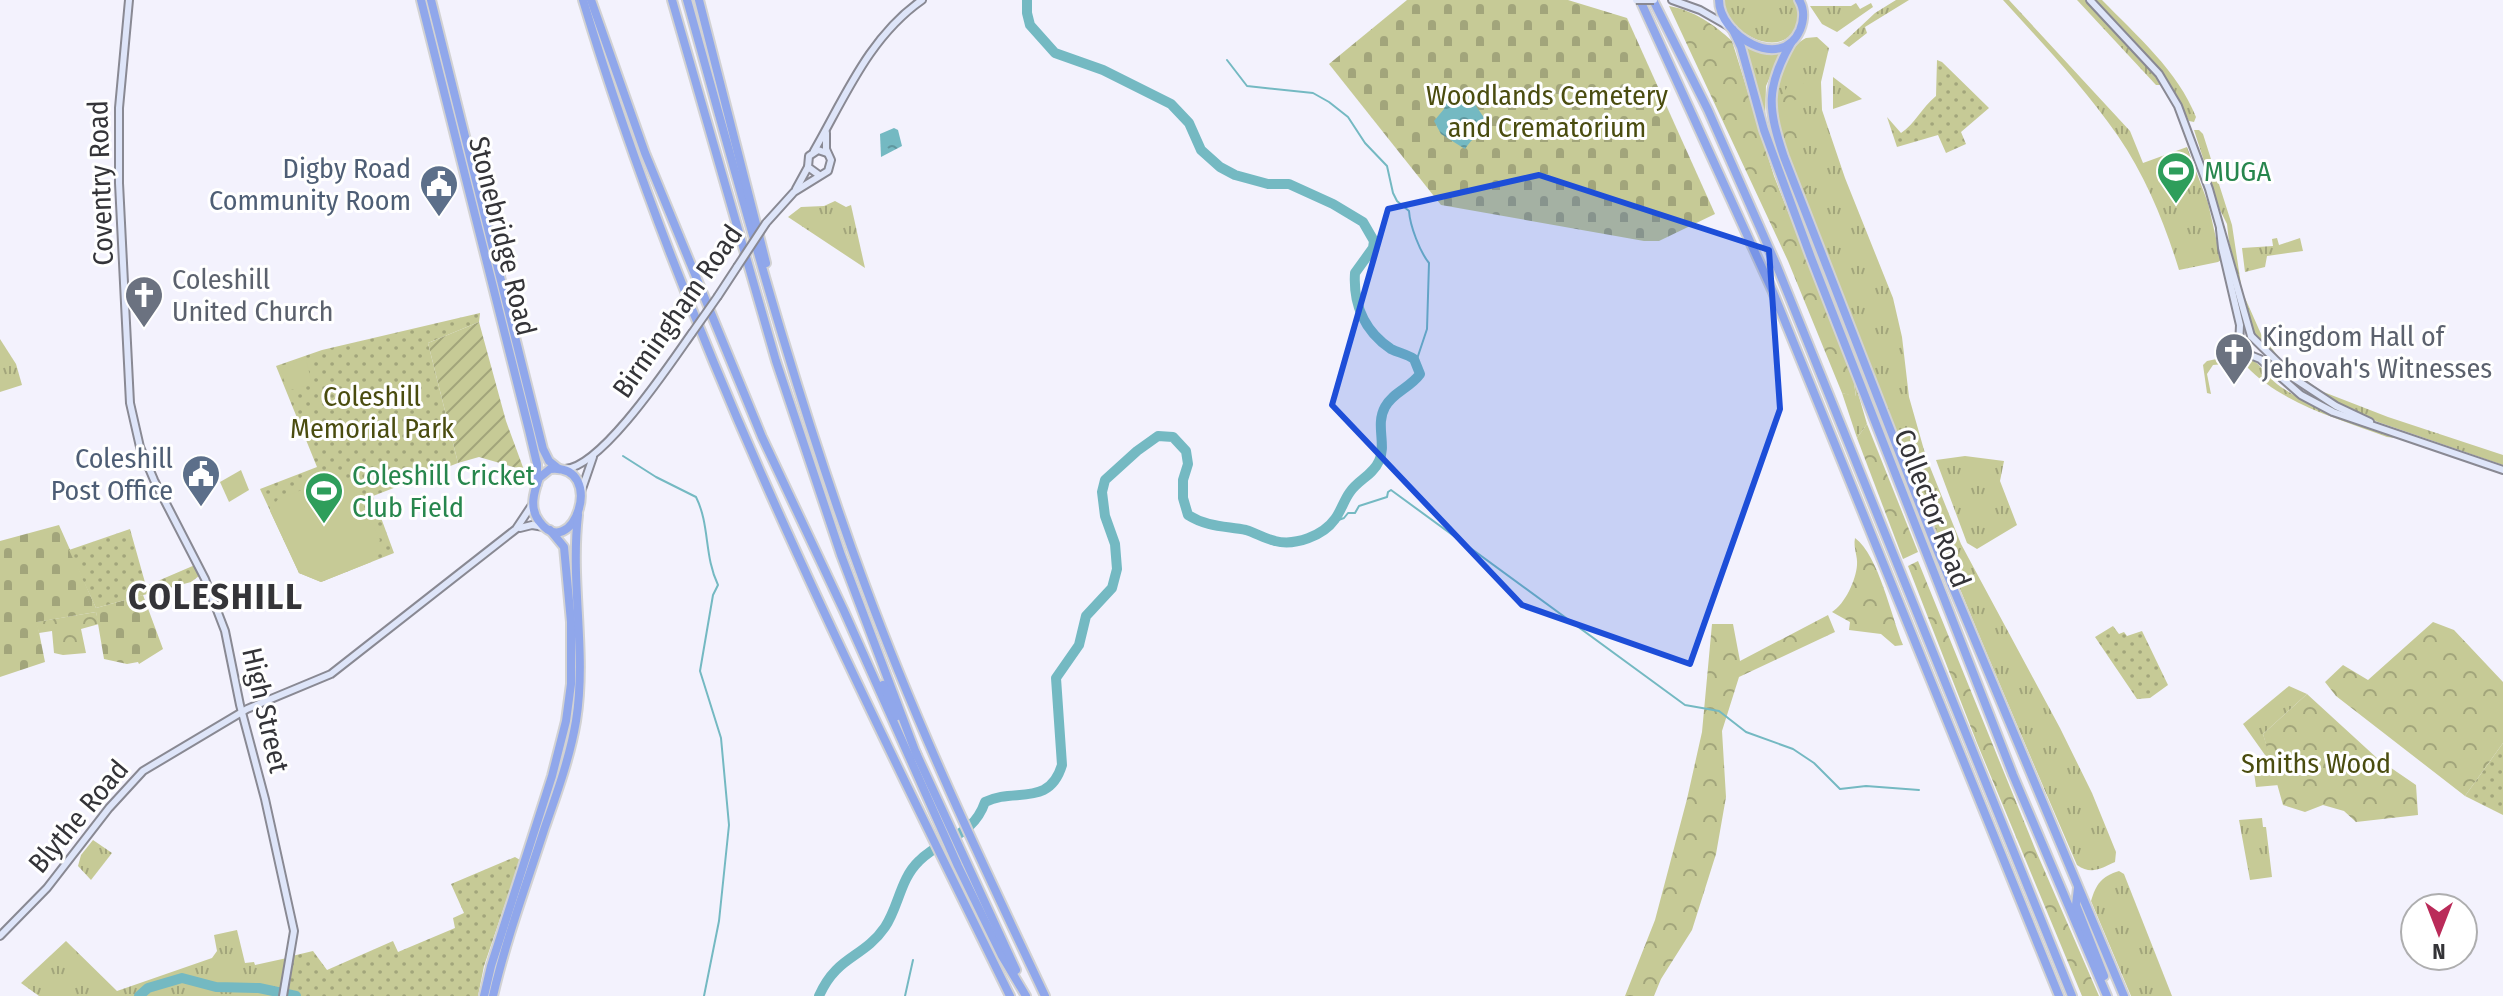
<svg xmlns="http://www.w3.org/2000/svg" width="2503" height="996" viewBox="0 0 2503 996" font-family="'Fira Sans Condensed',sans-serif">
<defs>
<pattern id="grass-tufts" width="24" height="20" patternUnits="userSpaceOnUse" patternTransform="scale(2)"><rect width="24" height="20" fill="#c6ca96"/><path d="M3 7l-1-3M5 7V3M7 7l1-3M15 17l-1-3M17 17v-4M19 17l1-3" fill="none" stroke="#a2a57b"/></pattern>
<pattern id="forest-crowns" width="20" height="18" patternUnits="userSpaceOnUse" patternTransform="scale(2)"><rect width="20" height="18" fill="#c6ca96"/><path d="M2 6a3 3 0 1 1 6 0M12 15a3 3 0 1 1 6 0" fill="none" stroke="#a2a57b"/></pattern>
<pattern id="cemetery-stones" width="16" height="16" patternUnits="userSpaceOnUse" patternTransform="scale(2)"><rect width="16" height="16" fill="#c6ca96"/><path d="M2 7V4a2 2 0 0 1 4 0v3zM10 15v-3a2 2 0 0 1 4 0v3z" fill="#a2a57b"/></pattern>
<pattern id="park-dots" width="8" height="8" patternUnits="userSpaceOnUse" patternTransform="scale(2)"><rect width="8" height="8" fill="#c6ca96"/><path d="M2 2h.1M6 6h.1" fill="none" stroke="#a2a57b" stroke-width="1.8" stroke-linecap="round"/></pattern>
<pattern id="garden-furrows" width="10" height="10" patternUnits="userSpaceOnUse" patternTransform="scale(2)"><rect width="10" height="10" fill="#c6ca96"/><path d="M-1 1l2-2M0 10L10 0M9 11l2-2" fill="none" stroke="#a2a57b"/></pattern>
<pattern id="water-ripples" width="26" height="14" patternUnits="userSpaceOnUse" patternTransform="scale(2)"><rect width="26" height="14" fill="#74b9c2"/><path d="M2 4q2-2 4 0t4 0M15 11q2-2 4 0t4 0" fill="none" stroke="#60979f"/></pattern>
</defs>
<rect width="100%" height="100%" fill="#f3f2fd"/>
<g fill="url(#grass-tufts)">
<path d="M1724,0H1795C1799,8 1800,16 1797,25C1782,63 1724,32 1724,0Z"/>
<path d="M1896,0H1909L1865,27L1867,33L1849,47L1843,43L1875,13Z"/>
<path d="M2003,0H2009L2130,131L2143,163L2187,147L2208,203L2221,260L2218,262L2179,270C2165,224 2146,177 2118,136C2084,87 2043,44 2003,0Z"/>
<path d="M2077,0H2085L2155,75L2160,85H2156Z"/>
<path d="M2096,0H2102C2136,35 2178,71 2196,117L2194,122L2189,121C2167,72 2133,39 2096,0Z"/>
<path d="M1856,3L1860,9L1871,3L1873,7L1837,32L1822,24L1810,6H1851Z"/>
<path d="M1817,37L1829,48L1821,82L1822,110L1845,178L1893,298L1902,337L1909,397L1926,457L1961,544L2060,728L2092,793L2116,852L2115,862C2100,869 2091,875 2077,865C1971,620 1870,375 1776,125C1775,95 1775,54 1806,38Z"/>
<path d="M1742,42L1766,54L1781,52L1766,86L1765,120Z"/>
<path d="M1833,77L1862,99L1833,109Z"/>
<path d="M2194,130H2199L2203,134L2232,225L2242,291L2261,334L2283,363L2321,391L2388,417L2503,455V465L2378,422L2328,398L2292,374L2253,334L2229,242L2227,224L2219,208Z"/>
<path d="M835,201L846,207L851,205L865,268L788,217L801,207L824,206Z"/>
<path d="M2277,238L2279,245L2300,238L2303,251L2267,256L2265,267L2245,272L2242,248L2273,246L2272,239Z"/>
<path d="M0,339L16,364L22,385L0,392Z"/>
<path d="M2231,356C2264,357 2258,371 2281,387C2316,411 2357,419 2395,438L2387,437C2337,418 2284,405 2246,366L2241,369L2235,363L2213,365L2207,374L2211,394L2207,393L2203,365L2207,361Z"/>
<path d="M1853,376L1867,424L1857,438L1842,393L1856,396Z"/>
<path d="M1965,456L2004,461L2000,481L2017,525L1977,549L1967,543L1936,460Z"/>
<path d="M2289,686L2307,694L2263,734L2279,785L2256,787L2254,772L2265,763V755L2243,724Z"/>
<path d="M2262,818L2263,827H2266L2272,877L2250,880L2239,820Z"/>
<path d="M93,840L112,853L91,880L78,866L81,855Z"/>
<path d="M2119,871L2124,874L2172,996H2131L2091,901C2096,884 2102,876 2119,871Z"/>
<path d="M237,930L245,963L254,962L255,965L287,958L280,996H39L21,983L66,941L117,991L212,958L217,951L214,935Z"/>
</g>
<g fill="url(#forest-crowns)">
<path d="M1669,6C1693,10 1715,25 1732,41L1774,176L1853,376L1856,397L1842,393L1788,261Z"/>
<path d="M1793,81L1811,86L1813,93L1790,102C1793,134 1807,162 1809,194L1804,189C1793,156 1760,110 1793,81Z"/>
<path d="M1867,424L1918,552L1903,559L1857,438Z"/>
<path d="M1855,538C1879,556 1891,616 1903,645L1895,646L1881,634L1849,630L1850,622L1832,612C1845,604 1856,580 1857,565C1858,556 1853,548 1855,538Z"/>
<path d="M1918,561L2036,851L2099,996H2082L1977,743L1908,566Z"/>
<path d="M96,612L99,624L81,629L86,653L63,655L54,653L52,631L39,633L36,622Z"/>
<path d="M1828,615L1835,632L1739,677L1722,731L1726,797L1716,854L1692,930L1661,979L1654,996H1625L1655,920L1687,799L1702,732L1712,624H1733L1740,661Z"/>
<path d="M2433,622L2454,630L2503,682V743L2465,796L2336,696L2325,682L2343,665L2368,680Z"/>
<path d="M2307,694L2378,759L2416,785L2418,815L2356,822L2344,811L2323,805L2305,812L2283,805L2263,734Z"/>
</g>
<g fill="url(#cemetery-stones)">
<path d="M1407,0H1568L1627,18L1715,214L1659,241H1644L1441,205L1329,64Z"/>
<path d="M59,525L96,608L143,595L163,649L139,664L138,662L127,664L104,659L96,612L37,622L45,662L0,677V541Z"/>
</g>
<g fill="url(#park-dots)">
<path d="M1937,60L1942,62L1989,108L1961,132L1966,144L1946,153L1938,135L1897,147L1887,117L1901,133C1915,124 1922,107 1936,96Z"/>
<path d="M480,313L479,322L428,343L458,463L373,496L394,553L321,582L299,573L260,489L317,467L276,366L322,350Z"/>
<path d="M130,529L146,586L195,565L199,576L191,582L96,608L69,550Z"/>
<path d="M2113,626L2119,634L2124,632L2127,636L2142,631L2168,685L2150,698L2137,699L2095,637Z"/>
<path d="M2503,743V815L2465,796Z"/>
<path d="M515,857L520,860L484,966L478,996H285L292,956L313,951L327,970L393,941L398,952L455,928L453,918L464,913L451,884Z"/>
</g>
<path fill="url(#garden-furrows)" d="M479,322L506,421L524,470L479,457L458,463L428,343Z"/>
<g fill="#c6ca96">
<path d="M306,359L312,384L287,391L280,366Z"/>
<path d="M241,470L249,490L229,502L220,482Z"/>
<path d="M330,479C360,485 368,515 380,540L371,562L321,582L299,573L270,511L278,499Z"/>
</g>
<g fill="url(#water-ripples)">
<path d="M1465,90L1487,122C1481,134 1472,138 1465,149L1441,134L1434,121L1444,109V101L1457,99Z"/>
<path d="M894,128L898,130L902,146L881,157L880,134Z"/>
</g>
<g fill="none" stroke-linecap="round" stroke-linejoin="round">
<g stroke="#74b9c2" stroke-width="2">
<path d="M1227,60L1247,86L1313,93L1329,102L1348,117L1365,143L1387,166L1393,193L1397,201L1409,211C1410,226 1420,252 1429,263L1427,329L1416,362"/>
<path d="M623,456L656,477L696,497C710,525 704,556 718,585L713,595L700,671L721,738L729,825L719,921L704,996"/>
<path d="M1333,522L1344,518L1348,513H1355L1359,506L1387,497L1388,492L1391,490L1685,705L1719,711L1746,732L1793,749L1814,763L1840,789L1866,786L1919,790"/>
<path d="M905,996L913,960"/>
</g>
<g stroke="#74b9c2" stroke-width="10">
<path d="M139,996L148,988L182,978L216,987L259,988L296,996"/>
<path d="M819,996C837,955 863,959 885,927C899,906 900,879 919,861C943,837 973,837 985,802C1014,787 1049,808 1062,765L1056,678L1079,645L1086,616L1112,588L1117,569L1115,544L1105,516L1102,492L1105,480L1137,451L1158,436L1173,437L1186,451L1188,464L1183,480V498L1188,515C1207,527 1225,526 1246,530C1256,533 1265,539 1275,541C1295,546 1323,536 1335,519C1341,511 1344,500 1350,492C1358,480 1373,475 1379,461C1387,445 1375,425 1385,407C1393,392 1410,388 1420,374L1414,359C1407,354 1399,353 1391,349C1364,331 1353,304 1355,273L1373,248L1374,241L1363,222L1333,204L1289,184H1268L1235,175L1220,167L1201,150L1189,123L1171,104L1103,70L1055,53L1030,25L1027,13V0"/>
</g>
<defs>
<g id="secondary">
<path d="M129,0L119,108V183L130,403L140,447L154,480L205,579L225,631L240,705L265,799L294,931L283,996"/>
<path d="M1672,0L1700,10L1728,26"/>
<path d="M2090,0L2159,74L2178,106L2209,189L2251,336"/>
<path d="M814,151C845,97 869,37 922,0"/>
<path d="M819,175L808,167L809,156L818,150L827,153"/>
<path d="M796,189L808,167"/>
<path d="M766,223L794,192L828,171L831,160L826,149V133"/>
<path d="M2220,229L2222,248L2240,325L2239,347L2243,352L2260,359L2301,395L2333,412L2503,470"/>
<path d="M718,296L737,267"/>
<path d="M2251,336L2295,379L2336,406L2370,422"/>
<path d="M565,469C602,467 670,364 692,333"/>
<path d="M581,492L593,457"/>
<path d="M520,528L532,525L544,527"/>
<path d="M0,936L47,888L109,808L143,771L247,709L331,674L516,529L532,505"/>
</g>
<g id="highway">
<path d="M421,0L529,430L537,464V484"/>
<path d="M431,0L543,449L549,461L559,469"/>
<path d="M583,0C687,347 851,672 1010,996"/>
<path d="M591,0L645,153L762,437L844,611L958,866L1002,956L1026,996"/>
<path d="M672,0L776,361L841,555L917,756"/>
<path d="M687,0C742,196 794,394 865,585C917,726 981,861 1045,996"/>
<path d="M699,0L766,263"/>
<path d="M1640,0L1773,292L2059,996"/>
<path d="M1653,0L1708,110L1776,264L2072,996"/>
<path d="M1719,0C1719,35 1781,73 1800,30C1804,20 1805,10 1799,0"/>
<path d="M1733,30L1741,47L1764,130L1810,255L2013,775L2107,996"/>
<path d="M1791,43C1765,88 1768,109 1784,157L1938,552L2124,996"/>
<path d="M550,469C608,463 572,566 539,521C529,508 534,492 539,478Z"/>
<path d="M883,685L897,716"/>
<path d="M916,753L1016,970"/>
<path d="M2078,888L2076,905L2104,976"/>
<path d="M484,996L491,966L552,776L566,721L571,684V622L564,547L550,530"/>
<path d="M493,996C506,939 527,883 545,827C557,793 570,757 576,721C587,652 570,584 578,515"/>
</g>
</defs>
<use href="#secondary" stroke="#898993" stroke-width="10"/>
<use href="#highway" stroke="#d2d2d3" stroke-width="12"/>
<use href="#secondary" stroke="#dee5f9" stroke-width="6"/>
<use href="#highway" stroke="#90a7eb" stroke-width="8"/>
<defs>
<g id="secondary-bridge">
<path d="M1636,0H1654"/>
<path d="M737,267L766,223"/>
<path d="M692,333L718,296"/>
</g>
</defs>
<use href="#secondary-bridge" stroke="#898993" stroke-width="10" stroke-linecap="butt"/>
<use href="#secondary-bridge" stroke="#dee5f9" stroke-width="6"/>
</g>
<path fill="#1d4ed8" fill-opacity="0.2" stroke="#1d4ed8" stroke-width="6" stroke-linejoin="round" d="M1539,175L1769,250L1780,409L1690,664L1522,605L1332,405L1388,209Z"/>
<defs>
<symbol id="stadium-pin" viewBox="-11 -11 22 30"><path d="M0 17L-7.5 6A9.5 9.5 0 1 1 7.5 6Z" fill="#2e9e5b" stroke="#fff"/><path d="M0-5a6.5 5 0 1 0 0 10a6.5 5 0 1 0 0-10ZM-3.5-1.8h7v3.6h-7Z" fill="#fff"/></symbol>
<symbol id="civic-pin" viewBox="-11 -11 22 30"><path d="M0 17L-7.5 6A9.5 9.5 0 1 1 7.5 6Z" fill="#5c6f8a" stroke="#fff"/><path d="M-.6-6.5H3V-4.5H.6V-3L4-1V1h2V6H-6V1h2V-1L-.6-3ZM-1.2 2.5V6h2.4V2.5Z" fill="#fff"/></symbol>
<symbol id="church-pin" viewBox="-11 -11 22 30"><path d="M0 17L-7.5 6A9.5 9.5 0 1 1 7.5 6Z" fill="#6b7280" stroke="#fff"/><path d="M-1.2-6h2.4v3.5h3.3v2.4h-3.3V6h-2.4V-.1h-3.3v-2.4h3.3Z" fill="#fff"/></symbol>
</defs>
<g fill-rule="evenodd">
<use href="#stadium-pin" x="2154" y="149" width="44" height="60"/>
<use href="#civic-pin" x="417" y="162" width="44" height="60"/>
<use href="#church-pin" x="122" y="273" width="44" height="60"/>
<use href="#church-pin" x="2212" y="330" width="44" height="60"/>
<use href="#civic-pin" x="179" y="452" width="44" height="60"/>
<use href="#stadium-pin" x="302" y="469" width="44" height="60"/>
</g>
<g text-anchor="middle" stroke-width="6" stroke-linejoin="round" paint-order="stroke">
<g font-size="28" fill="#4a4c0f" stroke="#fff">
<text x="1547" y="105">Woodlands Cemetery<tspan x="1547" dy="32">and Crematorium</tspan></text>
<text x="372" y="406">Coleshill<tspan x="372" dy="32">Memorial Park</tspan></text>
<text x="2316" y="773">Smiths Wood</text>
</g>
<g font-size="28" fill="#4e5e75" stroke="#fff" text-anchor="end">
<text x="411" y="178">Digby Road<tspan x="411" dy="32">Community Room</tspan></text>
<text x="173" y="468">Coleshill<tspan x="173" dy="32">Post Office</tspan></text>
</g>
<g font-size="28" fill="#27864d" stroke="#fff" text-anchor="start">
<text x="2204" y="181">MUGA</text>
<text x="352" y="485">Coleshill Cricket<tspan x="352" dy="32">Club Field</tspan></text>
</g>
<g font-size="28" fill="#343438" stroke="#fff">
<text transform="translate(100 183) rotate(-92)" y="10">Coventry Road</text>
<text transform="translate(503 236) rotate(76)" y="10">Stonebridge Road</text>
<text transform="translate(677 311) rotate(-55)" y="10">Birmingham Road</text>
<text transform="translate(1933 508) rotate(69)" y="10">Collector Road</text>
<text transform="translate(266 710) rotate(77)" y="10">High Street</text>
<text transform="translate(78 816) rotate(-50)" y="10">Blythe Road</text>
</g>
<g font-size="28" fill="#5b616d" stroke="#fff" text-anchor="start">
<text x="172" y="289">Coleshill<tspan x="172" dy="32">United Church</tspan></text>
<text x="2262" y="346">Kingdom Hall of<tspan x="2262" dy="32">Jehovah's Witnesses</tspan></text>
</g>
<g font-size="36" font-weight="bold" letter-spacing="2" fill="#343438" stroke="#fff">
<text x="216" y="609">COLESHILL</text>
</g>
</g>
<g transform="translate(2439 932) rotate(180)"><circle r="38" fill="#ffffff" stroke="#aeaeaf" stroke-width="2"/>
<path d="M0-6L14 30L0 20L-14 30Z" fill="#ba2b59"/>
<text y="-12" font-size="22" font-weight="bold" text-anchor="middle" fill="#343438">N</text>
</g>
</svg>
